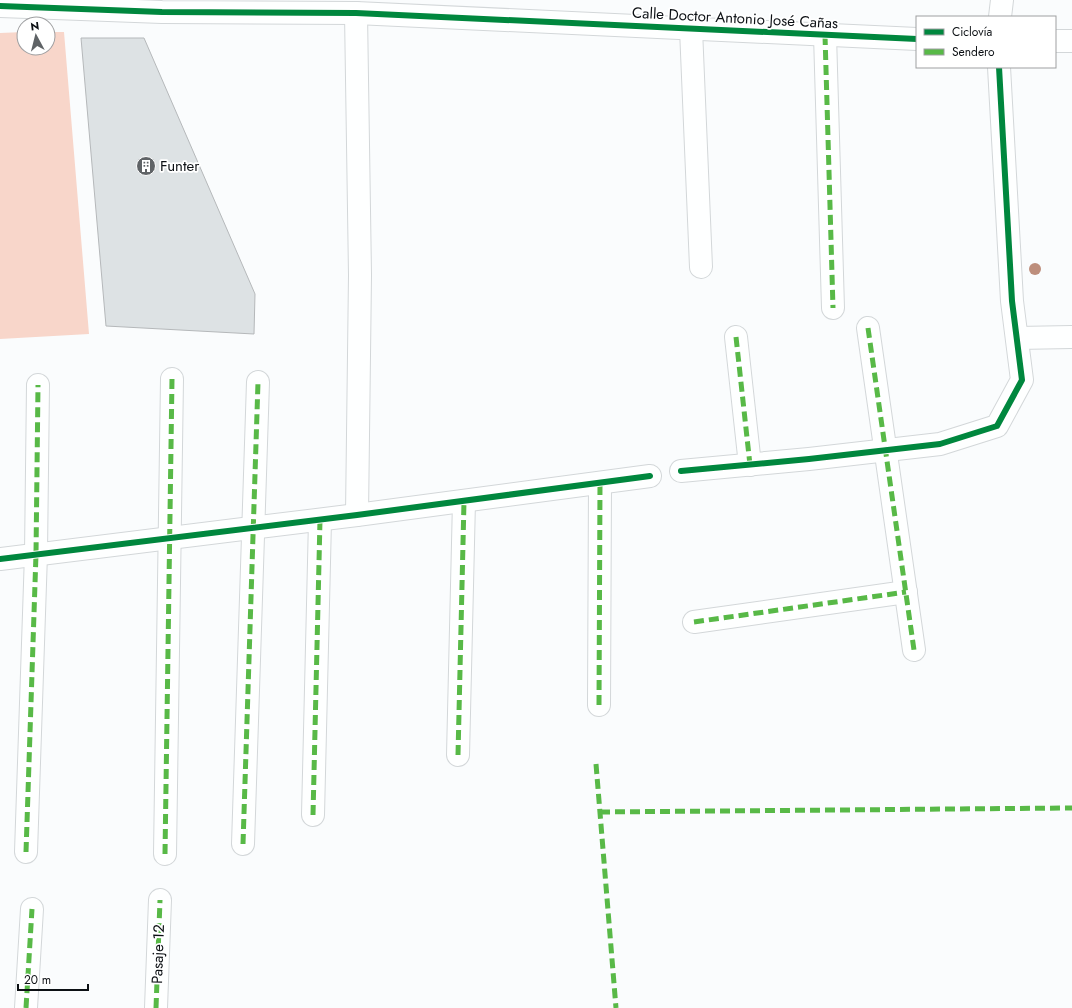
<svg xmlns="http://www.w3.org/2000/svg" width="1072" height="1008" viewBox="0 0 1072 1008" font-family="Jost,sans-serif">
<rect width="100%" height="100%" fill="#fafcfd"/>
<path fill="#f8d6ca" d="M24,32V48H48V32H64L89,334L0,339V33Z"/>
<path fill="#dde2e4" stroke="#b5b8ba" d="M81,38H144L255,294L254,334L106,326Z"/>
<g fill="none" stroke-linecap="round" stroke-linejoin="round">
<defs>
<g id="minor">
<path d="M0,6L162,12L356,13L917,39"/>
<path d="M356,13L360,275L357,515"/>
<path d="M1000,17L1002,0"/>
<path d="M691,29L701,267"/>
<path d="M825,35L833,308"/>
<path d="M1055,41H1072"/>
<path d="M868,328L914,650"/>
<path d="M736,337L750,465"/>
<path d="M1017,338L1072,337"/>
<path d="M681,471L809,459L940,444L997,426L1022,380L1012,301L999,67"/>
<path d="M0,559L357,515L650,476"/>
<path d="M694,622L906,592"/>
<path d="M599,705L600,483"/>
<path d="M458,755L464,501"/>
<path d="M313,815L320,520"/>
<path d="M243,844L258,382"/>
<path d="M26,852L36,554L38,385"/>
<path d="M165,854L172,379"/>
<path d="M26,1008L32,909"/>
<path d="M156,1008L160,900"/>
</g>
</defs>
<use href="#minor" stroke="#d3d7d9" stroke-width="24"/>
<use href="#minor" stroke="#feffff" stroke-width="22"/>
<g stroke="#58b947" stroke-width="5" stroke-dasharray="10 5" stroke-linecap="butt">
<path d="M825,35L833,308"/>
<path d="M868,328L914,650"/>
<path d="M736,337L750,465"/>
<path d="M694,622L906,592"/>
<path d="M599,705L600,483"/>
<path d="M458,755L464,501"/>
<path d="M596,764L616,1008"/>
<path d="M600,812L1072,808"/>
<path d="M313,815L320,520"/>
<path d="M243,844L258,382"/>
<path d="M26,852L36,554L38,385"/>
<path d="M165,854L172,379"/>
<path d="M26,1008L32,909"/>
<path d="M156,1008L160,900"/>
</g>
<defs>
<g id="cycleway">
<path d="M0,6L162,12L356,13L917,39"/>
<path d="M681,471L809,459L940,444L997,426L1022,380L1012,301L999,67"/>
<path d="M0,559L357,515L650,476"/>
</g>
</defs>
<use href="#cycleway" stroke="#fff" stroke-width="8"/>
<use href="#cycleway" stroke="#00873e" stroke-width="6"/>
</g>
<circle fill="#bd8e7c" cx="1035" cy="269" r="6"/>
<defs>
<symbol id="building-disc" viewBox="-11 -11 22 22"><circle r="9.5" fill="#5f6366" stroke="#fff"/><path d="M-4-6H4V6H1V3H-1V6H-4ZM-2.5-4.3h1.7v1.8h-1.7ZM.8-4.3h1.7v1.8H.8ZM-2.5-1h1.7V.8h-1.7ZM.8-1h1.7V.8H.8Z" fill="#fff"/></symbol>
</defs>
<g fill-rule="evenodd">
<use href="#building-disc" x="135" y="155" width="22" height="22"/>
</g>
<g text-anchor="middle" stroke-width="3.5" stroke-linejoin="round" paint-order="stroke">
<g font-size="15" fill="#0c1014" stroke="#fff">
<text transform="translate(735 18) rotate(3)" y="5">Calle Doctor Antonio José Cañas</text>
<text transform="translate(158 954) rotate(-88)" y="5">Pasaje 12</text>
</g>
<g font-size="15" fill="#0c1014" stroke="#fff" text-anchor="start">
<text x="160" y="171">Funter</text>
</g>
</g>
<rect x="916" y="16" width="140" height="52" fill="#ffffff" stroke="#9e9fa1"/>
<rect x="924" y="29" width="20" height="6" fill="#00873e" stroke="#9e9fa1"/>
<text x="952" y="36" font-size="12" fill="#0c1014">Ciclovía</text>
<rect x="924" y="49" width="20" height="6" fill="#58b947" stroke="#9e9fa1"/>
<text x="952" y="56" font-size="12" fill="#0c1014">Sendero</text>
<g transform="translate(36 36) rotate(353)"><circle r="19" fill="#ffffff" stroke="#9e9fa1"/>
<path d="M0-3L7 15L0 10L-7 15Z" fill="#5f6366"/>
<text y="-6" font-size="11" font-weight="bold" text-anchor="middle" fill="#0c1014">N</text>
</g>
<path d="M18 984v6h70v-6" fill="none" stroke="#0c1014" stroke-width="2"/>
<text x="24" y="984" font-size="12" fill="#0c1014" stroke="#ffffff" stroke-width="3" paint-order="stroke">20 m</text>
</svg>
